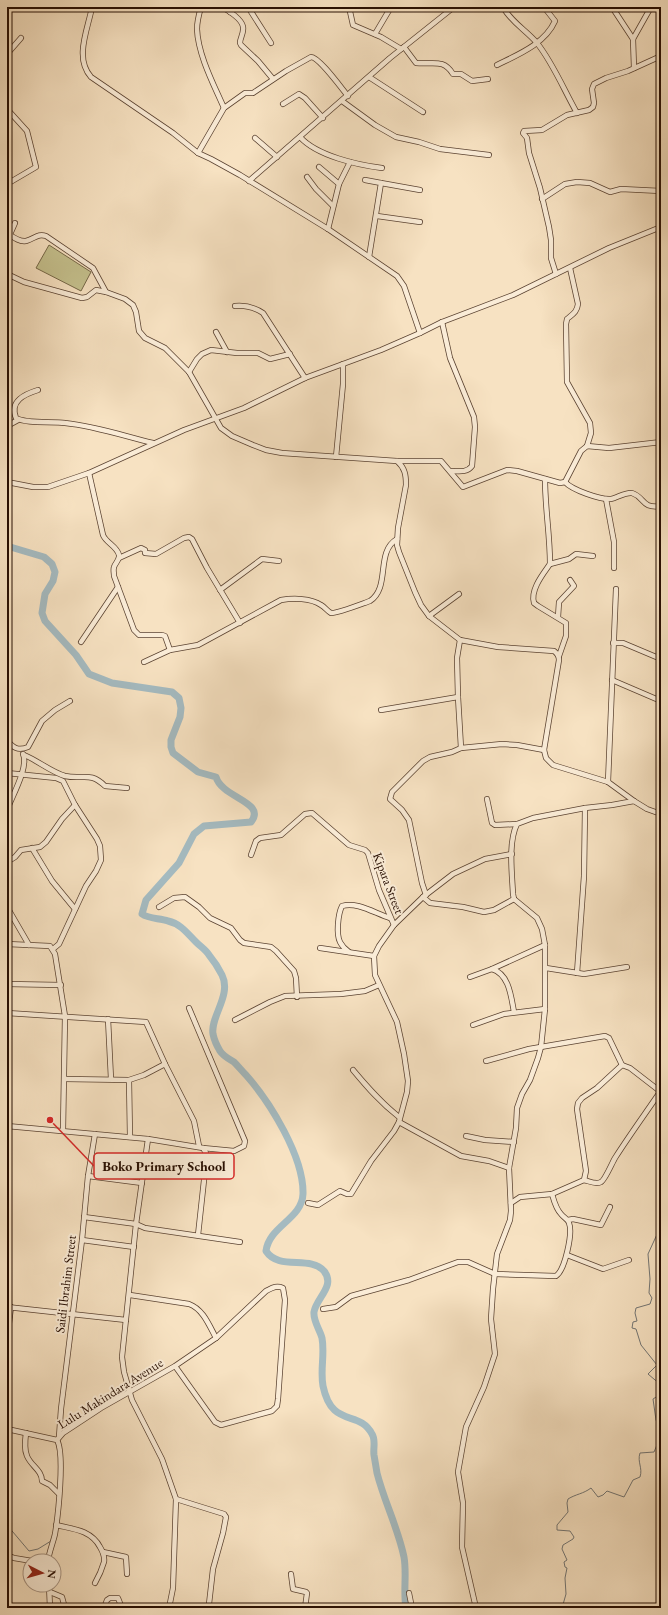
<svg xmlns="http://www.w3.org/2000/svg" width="668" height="1615" viewBox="0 0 668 1615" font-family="'EB Garamond',serif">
<rect width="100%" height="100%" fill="#f7e2c2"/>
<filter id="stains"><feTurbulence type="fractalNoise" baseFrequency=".005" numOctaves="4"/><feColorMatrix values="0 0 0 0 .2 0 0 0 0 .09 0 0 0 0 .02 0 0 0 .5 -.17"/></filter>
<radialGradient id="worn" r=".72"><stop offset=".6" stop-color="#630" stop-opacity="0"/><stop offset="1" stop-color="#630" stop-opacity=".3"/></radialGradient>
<path fill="#c5c18e" stroke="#766848" d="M49,245L91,272L81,291L36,268Z"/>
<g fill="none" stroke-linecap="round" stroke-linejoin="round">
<g stroke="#727574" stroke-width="1">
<path d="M661,1221L659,1230L648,1254L650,1279L649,1293L652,1298L650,1304L636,1308L635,1313L637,1321L633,1322L632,1328L636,1329L641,1345L657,1365L648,1374L661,1385"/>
<path d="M7,1525L29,1551L38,1549L51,1541"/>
<path d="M562,1608L566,1594L565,1578L567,1568L565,1567L564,1562L567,1560L562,1549L563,1545L573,1539L574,1537L570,1531L557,1530V1525L568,1512L567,1503L568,1499C576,1494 583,1494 591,1488L598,1497L603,1495L607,1491L624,1497L633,1480L640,1477C643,1468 637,1462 640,1453L654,1452L659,1440L660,1429L656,1420L653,1399L661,1394"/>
</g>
<path stroke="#a4bac0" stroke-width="7" d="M7,546L44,557L52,564L55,572L53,581L45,594L42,613L45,621L76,655L89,674L112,683L172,692L179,698L181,708L180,717L171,740V747L173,753L198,772L216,777C222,798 267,802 251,822L204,826L194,834L179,863L146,900L142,914C149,919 160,918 168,921C181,924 187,933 196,942C201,947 206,950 209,955C214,961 219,969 222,975C232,995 210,1017 213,1034C214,1039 217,1046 220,1051C223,1056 229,1059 234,1062C238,1066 242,1071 246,1075C270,1102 304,1157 303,1194C302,1219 269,1226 266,1251C279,1271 310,1255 324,1271C336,1286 316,1298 314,1312C313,1321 320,1330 322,1338C325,1354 320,1370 323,1386C332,1429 359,1409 372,1434C376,1440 373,1448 374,1455C375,1461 376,1467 377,1473C384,1501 398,1528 404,1557C407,1574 403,1591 406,1608"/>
<defs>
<g id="minor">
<path d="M92,7C88,29 74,58 91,77L173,133L198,153L211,159L240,175L328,229L397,276L404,286L420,333"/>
<path d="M201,7C199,14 197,21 197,29C198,55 214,85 224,108"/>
<path d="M222,7C229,11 245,21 243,30C243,35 240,38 240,43L241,45L258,61L273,79"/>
<path d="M248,7L271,43"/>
<path d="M349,7L353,25L381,37L401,49"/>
<path d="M503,7C511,22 526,30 537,43C553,63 564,90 577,113"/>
<path d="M612,7L633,39"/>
<path d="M249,9L258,7"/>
<path d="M230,12L237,7"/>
<path d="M375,34L391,7"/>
<path d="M404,47L416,63C433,65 443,58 453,74H461L472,81L488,79"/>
<path d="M7,54L21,38"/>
<path d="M497,65C517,55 545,44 555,21L544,7"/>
<path d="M634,68L633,39L651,7"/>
<path d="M369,77L423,112"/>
<path d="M342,101L375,125L396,137L419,142L440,149L489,155"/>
<path d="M283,104L299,94L305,98L323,118"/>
<path d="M7,109L27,131L36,167L7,184"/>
<path d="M300,137C317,156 358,165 382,168"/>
<path d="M255,138L277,157"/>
<path d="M198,153L224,108L245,93H253L286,71L311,57C319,57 342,89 348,96"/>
<path d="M319,167L339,184"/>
<path d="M307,177L316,189L333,206"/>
<path d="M365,180L381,183L369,257"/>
<path d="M249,181L390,58L454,7"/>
<path d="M381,183L420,190"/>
<path d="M542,199L565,184L577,182L590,183L610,192L621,189L661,191"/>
<path d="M377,216L420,222"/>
<path d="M328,229L339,184L350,162"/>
<path d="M7,233C13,237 19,242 26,241C34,239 38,233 46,236L93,268L106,292L125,299L133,305L136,312L139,331L145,338L165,348L189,372L221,428L232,436L253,445L266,450L282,453L397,461C405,468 406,475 406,485L398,528L397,545L399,552L415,592L421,605L429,616L460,640L498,647L554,651C558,654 559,656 559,660L544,750L546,758L553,765L608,782L634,801L647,809L661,814"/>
<path d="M7,241L15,223"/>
<path d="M570,268L578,304C577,312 573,314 567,319L566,324L567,382L590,423L591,433L587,446"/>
<path d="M7,274L24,282L82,298L87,297L96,290L106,292"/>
<path d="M556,274L551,258V240L549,227L540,188L529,153L527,138L523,133L524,131L542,130L567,115L589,110L593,107L594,103L592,89L594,84L606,78L628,71L661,56"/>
<path d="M235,306C246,305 254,307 263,313L305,378"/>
<path d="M442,322L450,358L474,417L475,427L472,466C467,473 458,471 451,471"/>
<path d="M216,332L227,352"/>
<path d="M189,372L197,359L202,354L211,350L237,353H258L270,359L290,354"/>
<path d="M38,390C25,394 9,401 16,418C26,424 53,421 65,423C95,426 124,436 153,443"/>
<path d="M7,426L18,420"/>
<path d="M336,457L343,384V364"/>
<path d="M397,461H441L463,487L507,470L517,471L560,483L565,482C572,490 601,500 611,499C617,498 625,492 632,493C645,497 641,509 661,506"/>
<path d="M89,473L103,535C106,543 117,546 119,555C120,560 115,563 114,567C113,570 114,573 114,576L134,630L139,635H162L165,636L170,650"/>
<path d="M545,479C545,508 550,535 550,564"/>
<path d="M7,482L33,487H48L89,473L184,430L244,408L305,378L381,350L420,333L442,322L513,295L609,248L661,227"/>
<path d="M565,482L581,451L587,446L609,448L661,442"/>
<path d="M606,499L614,542V568"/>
<path d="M119,558L141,548L145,550V553L156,554L184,538L189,537L192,539L207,568L240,623"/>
<path d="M220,590L262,559L279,561"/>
<path d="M429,616L459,594"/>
<path d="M558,617L559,602L574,586L570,580"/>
<path d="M460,640L457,658L458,697L461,748"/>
<path d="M81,642L118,587"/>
<path d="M613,643H623L661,659"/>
<path d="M559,656L566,636V623L538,606L534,603C530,590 543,574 550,564L569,559L576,554L593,556"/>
<path d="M144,662L170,650L198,645L281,600C293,598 311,598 321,605C325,607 327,611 331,613C336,614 364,603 370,601C391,587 375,552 397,539"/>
<path d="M612,680L661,701"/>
<path d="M381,710L458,697"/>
<path d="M7,740C13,748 18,751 28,747L42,721L55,710L70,701"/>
<path d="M24,755C37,760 51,772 65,776C83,780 90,771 105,786L127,788"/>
<path d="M7,773L56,778L63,781L75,805L97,839L100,846L101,860L96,871L86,886L59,944L53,949"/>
<path d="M608,782L616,589"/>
<path d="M487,799L492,823L495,825L517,824"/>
<path d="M7,810C12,796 29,767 23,754"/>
<path d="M32,848L52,881L75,909"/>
<path d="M251,855L256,841L260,838L281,835L305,814L312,813L349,845L365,850L368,853L379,890L394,925"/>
<path d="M7,862L15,857L21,850L40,847L46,842L62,819L75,805"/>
<path d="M426,895L422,883L409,820L402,810L390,799L392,792L423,761L430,757L452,752L461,748L502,744L517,745L544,750"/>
<path d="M423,897L430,903L463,907L484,912L494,910L514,899"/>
<path d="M7,907L29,945"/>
<path d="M159,907L174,898L185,897L199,907L210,918L231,928L240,940L244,943L271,947L276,951L294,971L296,978L297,997"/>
<path d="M7,944L50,946L55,954L65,1016L63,1130"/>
<path d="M320,948L374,956"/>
<path d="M349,952C345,949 342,946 340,942C336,934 338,914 342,906C357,901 376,914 390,918"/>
<path d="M546,968L584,974L627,967"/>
<path d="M492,969C509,974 511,996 514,1012"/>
<path d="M577,973L584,876L585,808"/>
<path d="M470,977L492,969L545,945"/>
<path d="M7,984L61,985"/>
<path d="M189,1008L245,1141L244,1146L234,1151L203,1148"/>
<path d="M7,1013L146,1022L165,1064L194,1121L199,1146"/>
<path d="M108,1019L111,1079"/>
<path d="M235,1020L270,1002L285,996L341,994L365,991L379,985"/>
<path d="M473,1025L504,1014L545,1009"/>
<path d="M486,1061L529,1049L605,1036L609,1038L622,1065"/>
<path d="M353,1070C368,1088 381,1103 399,1117"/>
<path d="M65,1079L129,1080L144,1075L165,1064"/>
<path d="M129,1080L130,1137"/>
<path d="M399,1122L461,1156L489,1161L509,1168"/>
<path d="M7,1126L148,1139L203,1148L206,1153V1162L198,1235"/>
<path d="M466,1136L485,1140L514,1142"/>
<path d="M148,1139L136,1224L122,1357L124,1372L132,1400L162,1459L176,1499L173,1588L169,1608"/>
<path d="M88,1176L142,1183"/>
<path d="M584,1180C589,1181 596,1185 601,1182C605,1180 612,1163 615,1158C629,1136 645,1114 660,1092"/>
<path d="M308,1203L318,1205L340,1191L347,1194H351L371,1161L394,1131L399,1122L407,1092L408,1081L404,1054L397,1022L375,975L374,956L379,946L394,925L423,897L453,874L485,859L512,854"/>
<path d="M511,1203L520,1197L552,1194L584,1180L586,1171L577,1109L578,1103L582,1098L597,1088L622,1065L630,1068L661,1092"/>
<path d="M84,1217L136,1224L145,1228L240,1242"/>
<path d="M568,1220L573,1219L601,1225L610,1207"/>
<path d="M82,1240L134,1247"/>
<path d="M567,1255L603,1269L629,1260"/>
<path d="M130,1295L189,1304C203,1309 209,1325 216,1338"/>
<path d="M7,1307L126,1320"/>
<path d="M323,1309L336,1307L351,1296L409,1280L458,1262H468L495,1274L556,1276C565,1270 573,1233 569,1223C568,1219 564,1218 561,1214C556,1209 554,1201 552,1194"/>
<path d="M7,1340L11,1307"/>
<path d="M7,1429L57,1440C65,1454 58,1516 55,1534C53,1543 49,1552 48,1561"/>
<path d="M26,1433C25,1441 24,1449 27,1456C31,1466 42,1470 42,1481L50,1485L59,1494"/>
<path d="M59,1437L61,1409L82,1240L88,1176L95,1134"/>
<path d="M57,1440L63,1433L101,1408L175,1366L216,1338L266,1291C272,1288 276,1285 283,1288L285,1300L278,1399L277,1406L272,1411L221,1425L215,1422L175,1366"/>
<path d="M176,1499L224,1514L226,1517L223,1533L213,1569L209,1604L212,1608"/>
<path d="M56,1525C73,1529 91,1530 100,1547C103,1552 105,1556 104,1562C102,1569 99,1576 95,1583"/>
<path d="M103,1552L126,1557L127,1574"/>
<path d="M7,1555L14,1558L32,1561"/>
<path d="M291,1574L293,1589L306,1592L307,1593L305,1608"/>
<path d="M49,1585L50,1608"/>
<path d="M50,1592L62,1597L65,1608"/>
<path d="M409,1593L412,1608"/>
<path d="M104,1608L107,1600L110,1598H118L122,1608"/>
<path d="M476,1608L462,1547L463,1503L458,1472L466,1427L484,1387L495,1354L491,1319L493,1289L497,1254L510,1220L511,1211L509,1168L516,1128L517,1108L522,1094L530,1080L538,1058L541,1047L545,1009V945L542,929L537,918L514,899L513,894C512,873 508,842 517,824L533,818L585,808L612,805L634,801"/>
</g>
</defs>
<use href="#minor" stroke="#5b4332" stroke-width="6"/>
<use href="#minor" stroke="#faecd7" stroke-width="4.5"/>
</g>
<g text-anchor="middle" stroke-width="4" stroke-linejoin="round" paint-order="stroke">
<g font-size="13" fill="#270e02" stroke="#faecd7">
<text transform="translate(389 883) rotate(69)" y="5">Kipara Street</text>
<text transform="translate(65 1284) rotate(-83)" y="5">Saidi Ibrahim Street</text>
<text transform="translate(110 1393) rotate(-32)" y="5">Lulu Makindara Avenue</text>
</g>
</g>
<path fill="none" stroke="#d62828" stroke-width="1.5" d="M50 1120L94 1166"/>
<circle fill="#d62828" stroke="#faecd7" stroke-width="1.5" cx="50" cy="1120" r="4"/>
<rect fill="#faecd7" stroke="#d62828" stroke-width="1.5" x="94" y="1153" width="140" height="26" rx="4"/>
<g font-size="14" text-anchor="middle" font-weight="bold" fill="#270e02">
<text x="164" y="1171">Boko Primary School</text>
</g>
<rect width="668" height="1615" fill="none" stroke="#f7e2c2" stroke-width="24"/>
<rect x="8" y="8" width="652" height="1599" fill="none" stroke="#270e02" stroke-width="2"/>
<rect x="12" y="12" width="644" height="1591" fill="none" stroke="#270e02"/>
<g transform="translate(42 1573) rotate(96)"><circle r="19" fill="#faecd7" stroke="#a69382"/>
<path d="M0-3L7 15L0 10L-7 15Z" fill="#8f2418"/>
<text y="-6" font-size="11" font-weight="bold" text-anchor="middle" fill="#270e02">N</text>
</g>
<rect width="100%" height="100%" filter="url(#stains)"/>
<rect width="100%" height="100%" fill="url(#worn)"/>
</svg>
